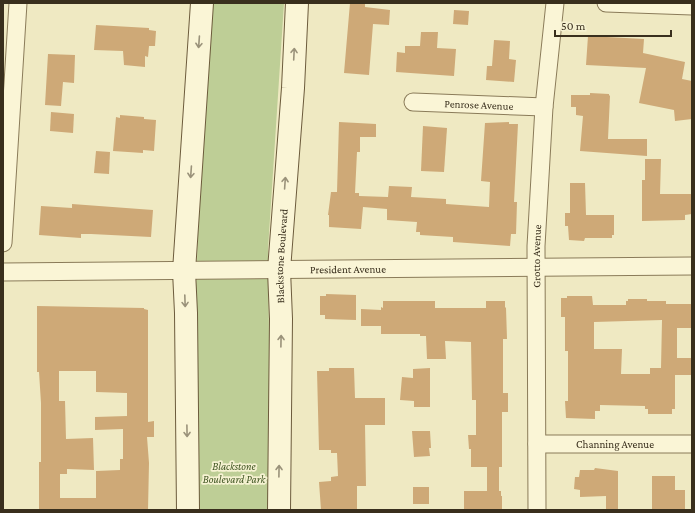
<svg xmlns="http://www.w3.org/2000/svg" width="695" height="513" viewBox="0 0 695 513" font-family="'Crimson Pro',serif">
<rect width="100%" height="100%" fill="#efe9c2"/>
<path fill="#bece96" d="M212,3H284L268,249L271,510H197L196,286L201,158Z"/>
<g fill="#cea977" fill-rule="evenodd">
<path d="M350,3H365V7L390,10L389,25L373,24L369,75L344,73Z"/>
<path d="M454,10L469,11L468,25L453,24Z"/>
<path d="M96,25L149,28V30L156,31L155,46H149L148,57L145,56V67L124,65L123,51L94,50Z"/>
<path d="M421,32H438L437,48L456,49L454,76L396,72L397,52L405,53V46H420Z"/>
<path d="M588,36L644,39L643,53L685,62L682,79L692,81V119L675,121L674,110L639,103L646,68L586,65Z"/>
<path d="M494,40L510,41L509,59L516,60L514,82L486,80L487,66H492Z"/>
<path d="M48,54L75,55L74,83L63,82L61,106L45,105Z"/>
<path d="M590,93L609,94V95L610,96L608,139H647V156L580,151L583,116L576,115V107H571V95H590Z"/>
<path d="M51,112L74,114L73,133L50,131Z"/>
<path d="M120,115L144,117V119L156,120L154,151L143,150V153L113,151L116,117L120,118Z"/>
<path d="M339,122L376,124V137H360V152H357L355,193H359V196L388,197L389,186L412,187L411,197L446,199V204L489,207L490,182L481,181L485,123L509,122V124H518L514,202H517L516,234H511L510,246L453,242V237L420,235V232H416L417,222L387,220V209L363,207L361,229L329,227V215H328L331,192H337Z"/>
<path d="M423,126L447,128L444,172L421,171Z"/>
<path d="M96,151L110,152L109,174L94,173Z"/>
<path d="M645,159H661L660,194H692V214L685,215V220L642,221V180H645Z"/>
<path d="M570,183H585L586,215H614V235H612V238H585L584,241L569,240L568,226H565V213H570Z"/>
<path d="M72,204L153,210L151,237L91,234H81V238L39,235L41,206L72,208Z"/>
<path d="M326,294L356,295V320L325,319V315H320V296H326Z"/>
<path d="M567,296H592L593,305H626V301H628V299H647V301H666V304H692V328H677V358H692V375H675V409H672V414H648V409H645V406L600,405V411H595V419L566,418L565,401H568V351H565V317H561V298H567ZM662,320L661,368H650V374H621L622,349H594V322Z"/>
<path d="M383,301H435V308H486V301H505V307L506,308L507,339H503V393H508V412H502V467H499V491H501V496H502V510H464V491H487V467H471V449H469L468,435H476V400H472L471,342L445,341L446,359H427L426,336H420V334H381V326H361V309L381,310V307L383,308Z"/>
<path d="M37,306L144,308V309L148,310V422L154,421V437H147L149,463L148,510H39V462H41V403L39,372H37ZM59,371H96V392L127,393V416L95,417V430L123,429V459H120V470L96,471V498H60V474H67V469L94,470L93,438L66,439L65,401H59Z"/>
<path d="M329,368H354L355,398H385V425H365L366,486H357V510H321L319,482L331,481V477L338,476L337,453H331V450H319L317,371H329Z"/>
<path d="M430,368V407H414V401L400,400L402,377L413,378V369Z"/>
<path d="M412,431H430L431,448H429L430,456L414,457Z"/>
<path d="M595,468L618,471V510H606V496L580,497V490L574,489L575,477H579L580,470H594Z"/>
<path d="M652,476H675V490H685V510H652Z"/>
<rect x="413" y="487" width="16" height="17"/>
</g>
<g fill="none" stroke-linecap="round" stroke-linejoin="round">
<defs>
<g id="street">
<path d="M606,3L692,6"/>
<path id="s1" d="M413,102L544,107"/>
<path d="M3,243L18,3"/>
<path id="s2" d="M3,272L692,266"/>
<path id="s3" d="M537,444H692"/>
<path id="s4" d="M537,510L536,246L544,107L555,3"/>
</g>
<g id="secondary">
<path d="M188,510L186,313L184,271L202,3"/>
<path id="s5" d="M279,510L281,319L279,270L293,88L297,3"/>
</g>
</defs>
<use href="#street" stroke="#8a7b59" stroke-width="19"/>
<use href="#secondary" stroke="#6c5b3c" stroke-width="24"/>
<use href="#street" stroke="#faf5d6" stroke-width="17"/>
<use href="#secondary" stroke="#faf5d6" stroke-width="22"/>
</g>
<defs><path id="oneway-shaft" d="M-6 0H5M1.5-3L5.5 0L1.5 3" fill="none" stroke-width="1.6" stroke-linecap="round" stroke-linejoin="round"/></defs>
<g stroke="#9a927a">
<use href="#oneway-shaft" transform="translate(199 42) rotate(94)"/>
<use href="#oneway-shaft" transform="translate(294 54) rotate(-87)"/>
<use href="#oneway-shaft" transform="translate(191 172) rotate(94)"/>
<use href="#oneway-shaft" transform="translate(285 183) rotate(-86)"/>
<use href="#oneway-shaft" transform="translate(185 301) rotate(88)"/>
<use href="#oneway-shaft" transform="translate(281 341) rotate(-89)"/>
<use href="#oneway-shaft" transform="translate(187 431) rotate(89)"/>
<use href="#oneway-shaft" transform="translate(279 471) rotate(-89)"/>
</g>
<g text-anchor="middle" stroke-width="3.5" stroke-linejoin="round" paint-order="stroke">
<g font-size="11" fill="#392f1d" stroke="#f6f2d2">
<text dy="4" stroke="none"><textPath href="#s1" startOffset="66">Penrose Avenue</textPath></text>
<text dy="4" stroke="none"><textPath href="#s5" startOffset="254">Blackstone Boulevard</textPath></text>
<text dy="4" stroke="none"><textPath href="#s4" startOffset="254">Grotto Avenue</textPath></text>
<text dy="4" stroke="none"><textPath href="#s2" startOffset="345">President Avenue</textPath></text>
<text dy="4" stroke="none"><textPath href="#s3" startOffset="78">Channing Avenue</textPath></text>
</g>
<g font-size="11" font-style="italic" fill="#415623" stroke="#f6f2d2">
<text x="234" y="470">Blackstone<tspan x="234" dy="13">Boulevard Park</tspan></text>
</g>
</g>
<rect width="695" height="513" fill="none" stroke="#392f1d" stroke-width="8"/>
<path d="M555 30v6h116v-6" fill="none" stroke="#392f1d" stroke-width="2"/>
<text x="561" y="30" font-size="12" fill="#392f1d" stroke="#f6f2d2" stroke-width="3" paint-order="stroke">50 m</text>
</svg>
